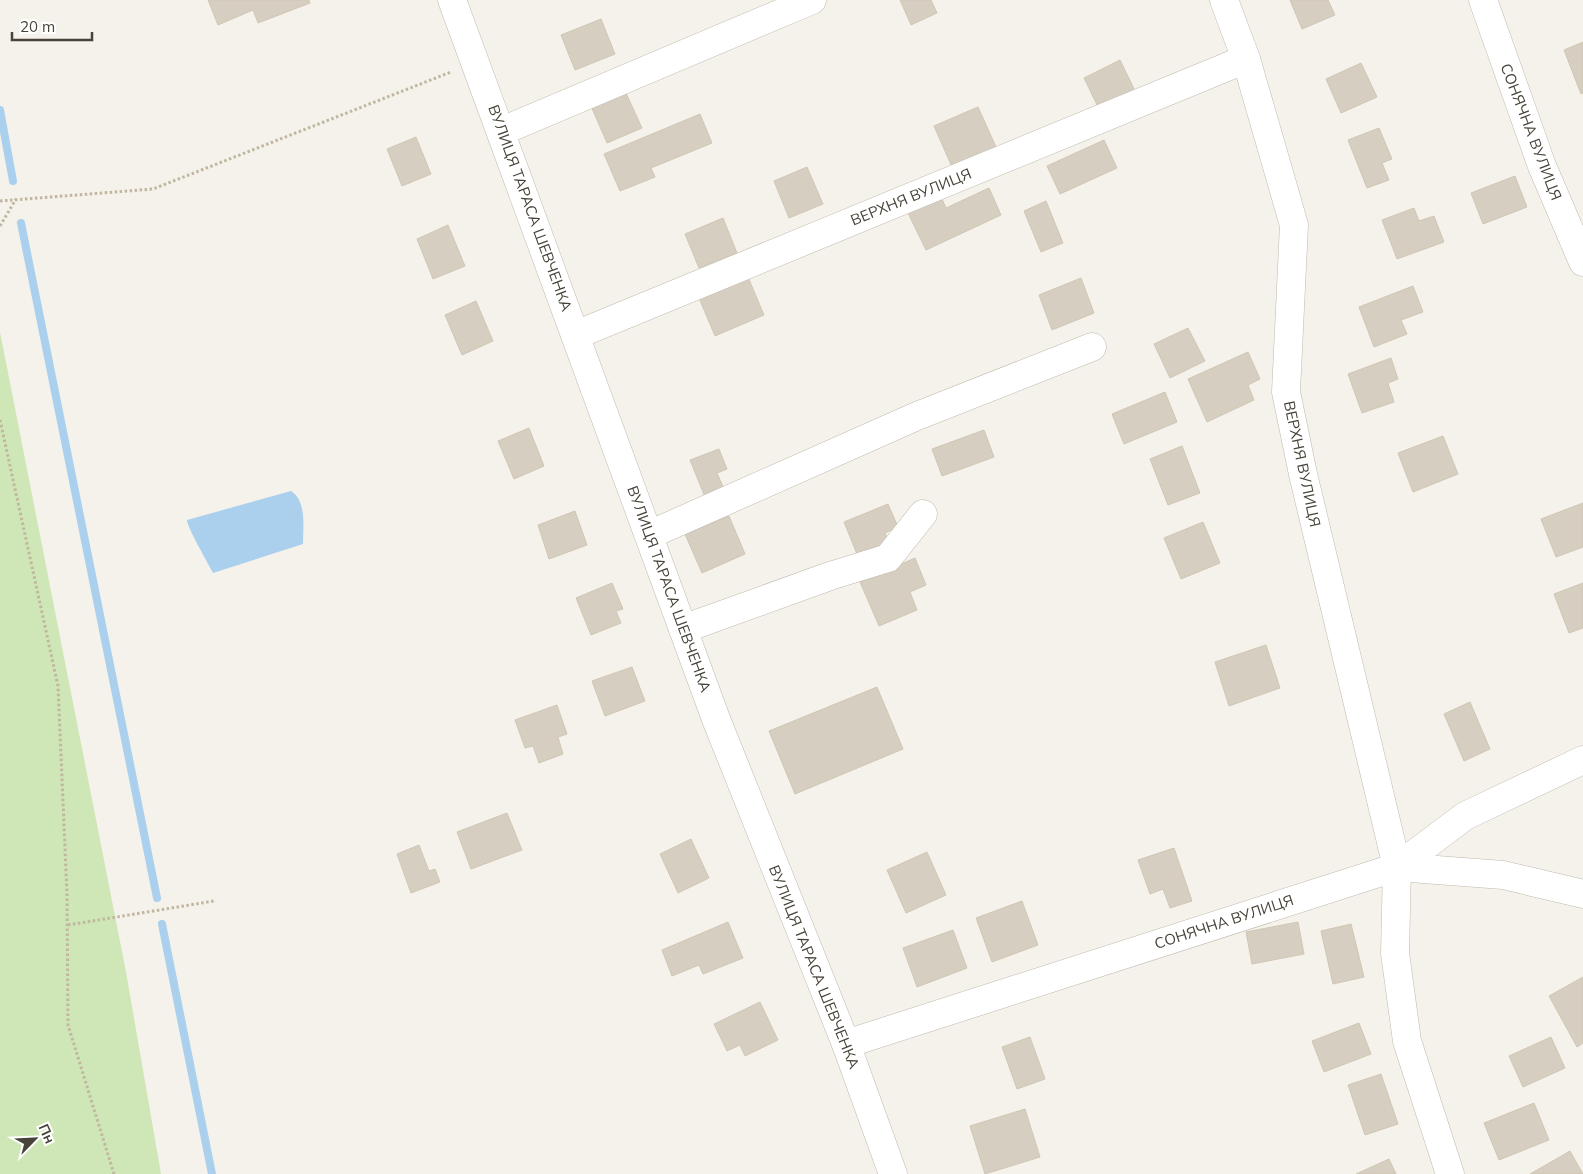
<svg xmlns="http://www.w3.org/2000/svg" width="1583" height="1174" viewBox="0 0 1583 1174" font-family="Mulish,sans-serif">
<rect width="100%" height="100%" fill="#f4f2eb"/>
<path fill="#cfe6b6" d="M0,332L126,972L161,1174H0Z"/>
<path fill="#abd0ee" d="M291,491C307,501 303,528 303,544L213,573C208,563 187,527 187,520Z"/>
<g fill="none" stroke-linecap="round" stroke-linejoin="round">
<g stroke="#abd0ee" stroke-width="8">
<path d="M0,110L13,181"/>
<path d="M21,223L157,898"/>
<path d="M162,924L212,1174"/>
</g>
</g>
<g fill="#d6cec0" stroke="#d0c6b4">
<path d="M208,0H309L310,3L258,23L253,10L218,25Z"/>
<path d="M900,0H931L937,13L911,25Z"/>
<path d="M1290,0H1328L1335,15L1302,29Z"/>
<path d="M601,19L615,54L575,70L561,35Z"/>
<path d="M1583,42V93L1581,94L1564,50Z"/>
<path d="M1120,60L1137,95L1101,113L1084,78Z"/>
<path d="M1361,63L1377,97L1341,113L1326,79Z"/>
<path d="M625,91L642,128L607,143L591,106Z"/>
<path d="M978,107L996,147L952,167L934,126Z"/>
<path d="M700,114L712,143L651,168L655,177L620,191L604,154Z"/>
<path d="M1379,128L1392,159L1382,163L1389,180L1367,188L1348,140Z"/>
<path d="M416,137L431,174L402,186L387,149Z"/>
<path d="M1104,140L1117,168L1060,194L1047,166Z"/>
<path d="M807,167L823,204L789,218L774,181Z"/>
<path d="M1515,176L1527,207L1483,224L1471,193Z"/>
<path d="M989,188L1001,215L926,250L908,213L941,197L946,208Z"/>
<path d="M1046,201L1063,243L1041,252L1024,211Z"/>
<path d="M1414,208L1419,221L1434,216L1444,242L1397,259L1382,220Z"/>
<path d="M723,218L737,253L699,268L685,234Z"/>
<path d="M448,225L465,266L433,279L417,239Z"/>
<path d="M748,277L764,315L715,336L699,298Z"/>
<path d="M1081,278L1094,313L1052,330L1039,295Z"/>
<path d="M1413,286L1423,312L1401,320L1407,334L1374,347L1359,307Z"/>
<path d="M476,301L493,341L462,355L445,315Z"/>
<path d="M1188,328L1205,361L1170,378L1154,344Z"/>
<path d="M1248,352L1260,379L1248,385L1254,400L1207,422L1188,379Z"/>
<path d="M1391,358L1398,379L1388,383L1394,402L1362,413L1348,374Z"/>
<path d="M1165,392L1177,422L1124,444L1112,414Z"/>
<path d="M529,428L544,466L514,479L498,441Z"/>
<path d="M984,430L994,457L942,476L932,449Z"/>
<path d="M1443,436L1458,474L1413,492L1398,453Z"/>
<path d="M1182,446L1200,493L1168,505L1150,459Z"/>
<path d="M719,449L727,469L717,473L724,489L705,497L690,460Z"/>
<path d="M1583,503V547L1556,557L1541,519Z"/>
<path d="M888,504L898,527L885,533L891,546L859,559L844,522Z"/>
<path d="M575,511L587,545L549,559L538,525Z"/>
<path d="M729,516L745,554L702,573L685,534Z"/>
<path d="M1203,522L1220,563L1181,579L1164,538Z"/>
<path d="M915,558L926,585L910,592L917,610L879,626L860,582Z"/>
<path d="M612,583L623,609L616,611L621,623L591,635L576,598Z"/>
<path d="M1583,583V628L1569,633L1554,594Z"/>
<path d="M1266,645L1280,688L1229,706L1215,662Z"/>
<path d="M632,667L645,701L605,716L592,681Z"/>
<path d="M877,687L903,749L795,794L769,731Z"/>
<path d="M1470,702L1490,749L1464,761L1444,714Z"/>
<path d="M557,705L567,734L558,737L563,754L539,763L533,746L525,748L515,720Z"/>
<path d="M507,813L522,850L471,869L457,832Z"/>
<path d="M691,839L709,878L678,893L660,854Z"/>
<path d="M419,845L429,871L435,869L440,882L411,893L397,854Z"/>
<path d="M1174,848L1192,901L1170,908L1163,889L1150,894L1138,860Z"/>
<path d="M927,852L946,895L906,913L887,870Z"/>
<path d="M1022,901L1038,945L992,962L976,918Z"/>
<path d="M728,922L743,958L703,974L699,965L672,976L662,950Z"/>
<path d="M1298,922L1304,954L1252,964L1246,932Z"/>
<path d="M1351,924L1364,977L1333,984L1321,931Z"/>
<path d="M953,930L967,968L917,987L903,948Z"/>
<path d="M1583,977V1043L1577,1047L1549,996Z"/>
<path d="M760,1002L778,1040L745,1056L740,1045L727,1051L714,1024Z"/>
<path d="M1359,1023L1371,1054L1324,1072L1312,1041Z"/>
<path d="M1030,1037L1045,1079L1017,1089L1002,1047Z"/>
<path d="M1551,1037L1565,1068L1523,1087L1509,1056Z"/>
<path d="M1381,1074L1398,1124L1365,1135L1348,1085Z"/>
<path d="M1534,1103L1549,1140L1499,1160L1484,1123Z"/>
<path d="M1025,1109L1040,1157L985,1174L970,1126Z"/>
<path d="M1570,1151L1583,1174H1530Z"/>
<path d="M1389,1159L1396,1174H1356Z"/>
</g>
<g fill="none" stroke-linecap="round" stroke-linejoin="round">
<defs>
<g id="minor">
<path d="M452,0L716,719L846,1044L893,1174"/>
<path d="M1224,0L1246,59L1294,225L1286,392L1303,474L1397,867L1395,953L1407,1041L1450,1174"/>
<path d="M1483,0L1542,166L1583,262"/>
<path d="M502,131L812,0"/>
<path d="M576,335L1246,59"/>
<path d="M649,535L917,416L1092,347"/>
<path d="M683,629L830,576L888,558L923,514"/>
<path d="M1397,867L1503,875L1583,894"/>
<path d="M846,1044L1397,867L1465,816L1583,760"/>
</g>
</defs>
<use href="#minor" stroke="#c0baad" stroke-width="29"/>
<g stroke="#c1b69f" stroke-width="3" stroke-dasharray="2.5 2.5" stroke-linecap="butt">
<path d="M0,201L153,189L451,72"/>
<path d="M0,226L16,199"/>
<path d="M0,420L58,686L67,894L68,1025L114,1174"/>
<path d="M68,925L214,901"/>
</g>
<use href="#minor" stroke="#fff" stroke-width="28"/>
</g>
<g text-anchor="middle" stroke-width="4.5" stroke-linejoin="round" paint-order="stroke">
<g font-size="15" fill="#484339" stroke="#fff">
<text transform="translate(1531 132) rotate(69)" y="5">СОНЯЧНА ВУЛИЦЯ</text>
<text transform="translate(911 197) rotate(-22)" y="5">ВЕРХНЯ ВУЛИЦЯ</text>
<text transform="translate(530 208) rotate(70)" y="5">ВУЛИЦЯ ТАРАСА ШЕВЧЕНКА</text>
<text transform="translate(1302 464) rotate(78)" y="5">ВЕРХНЯ ВУЛИЦЯ</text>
<text transform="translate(669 589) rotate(70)" y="5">ВУЛИЦЯ ТАРАСА ШЕВЧЕНКА</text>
<text transform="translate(1224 922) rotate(-18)" y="5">СОНЯЧНА ВУЛИЦЯ</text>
<text transform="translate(814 967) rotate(68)" y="5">ВУЛИЦЯ ТАРАСА ШЕВЧЕНКА</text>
</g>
</g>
<g transform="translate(35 1139) rotate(66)" stroke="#ffffff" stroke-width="4" paint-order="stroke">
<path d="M0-4L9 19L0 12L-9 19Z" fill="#484339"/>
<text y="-8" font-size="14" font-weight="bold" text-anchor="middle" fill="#484339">Пн</text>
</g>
<path d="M12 32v8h80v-8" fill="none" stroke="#484339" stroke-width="2.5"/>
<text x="20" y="32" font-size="15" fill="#484339" stroke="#ffffff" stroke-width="4" paint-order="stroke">20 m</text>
</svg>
